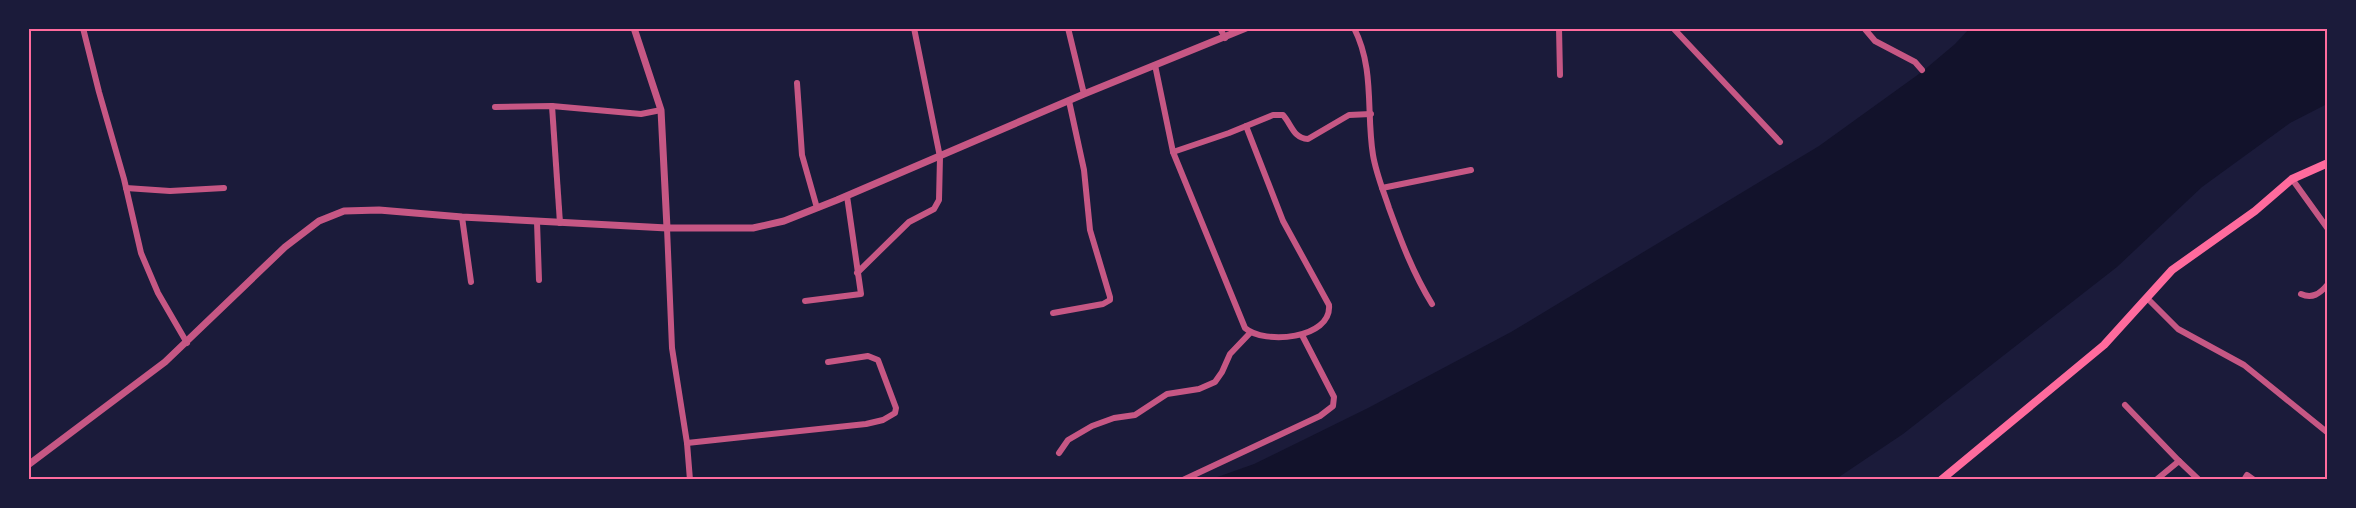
<svg xmlns="http://www.w3.org/2000/svg" width="2356" height="508" viewBox="0 0 2356 508" font-family="'IBM Plex Sans',sans-serif">
<rect width="100%" height="100%" fill="#1b1b3a"/>
<path fill="#12122b" d="M1969,29H2327V104L2290,123L2202,187L2117,267L1903,434L1836,479L1209,480L1254,464L1368,408L1511,332L1819,146L1923,71L1955,44Z"/>
<g fill="none" stroke-linecap="round" stroke-linejoin="round">
<g stroke="#c65784" stroke-width="6">
<path d="M83,28L99,92L124,179L141,253L158,293L187,343"/>
<path d="M1068,28L1084,94"/>
<path d="M1220,28L1225,38"/>
<path d="M1354,28C1375,69 1366,112 1373,155C1376,173 1383,190 1389,208C1401,241 1413,273 1432,304"/>
<path d="M1559,28L1560,75"/>
<path d="M1673,28L1780,142"/>
<path d="M1864,28L1875,41L1915,62L1922,70"/>
<path d="M1155,65L1173,152L1245,328C1264,345 1332,339 1329,305L1283,221L1246,126"/>
<path d="M797,83L802,155L817,208"/>
<path d="M552,106L560,223"/>
<path d="M495,107L552,106L641,114L661,110"/>
<path d="M1173,152L1229,133L1273,115H1283C1292,125 1293,138 1308,139L1349,115L1371,114"/>
<path d="M2292,179L2328,229"/>
<path d="M126,188L170,191L224,188"/>
<path d="M1382,188L1471,170"/>
<path d="M462,217L471,282"/>
<path d="M537,222L539,280"/>
<path d="M667,228L672,348L687,443L690,480"/>
<path d="M857,273L909,222L934,209L939,200L940,157L914,28"/>
<path d="M2301,294C2312,299 2320,294 2328,284"/>
<path d="M2147,298L2178,329L2244,365L2328,433"/>
<path d="M805,301L861,294L847,196"/>
<path d="M1053,313L1103,304L1110,300V297L1090,230L1084,170L1069,101"/>
<path d="M2125,405L2179,461"/>
<path d="M687,443L866,424L883,420L895,413L896,408L878,360L868,356L828,362"/>
<path d="M1059,453L1068,440L1092,426L1114,418L1135,415L1167,394L1199,389L1215,382L1222,372L1230,354L1250,333"/>
<path d="M1183,480L1320,416L1333,406L1334,397L1302,335"/>
<path d="M2156,480L2179,461L2199,480"/>
<path d="M2244,480L2247,475L2254,480"/>
</g>
<g stroke="#c65784" stroke-width="7">
<path d="M634,28L661,110L667,228"/>
<path d="M28,465L165,362L285,247L319,221L344,211L379,210L462,217L667,228H753L784,221L837,200L1084,94L1246,28"/>
</g>
<path stroke="#ff6b9d" stroke-width="8" d="M1941,480L2104,345L2172,270L2255,211L2292,179L2328,163"/>
</g>
<rect width="2356" height="508" fill="none" stroke="#1b1b3a" stroke-width="60"/>
<rect x="30" y="30" width="2296" height="448" fill="none" stroke="#ff6b9d" stroke-width="2"/>
</svg>
